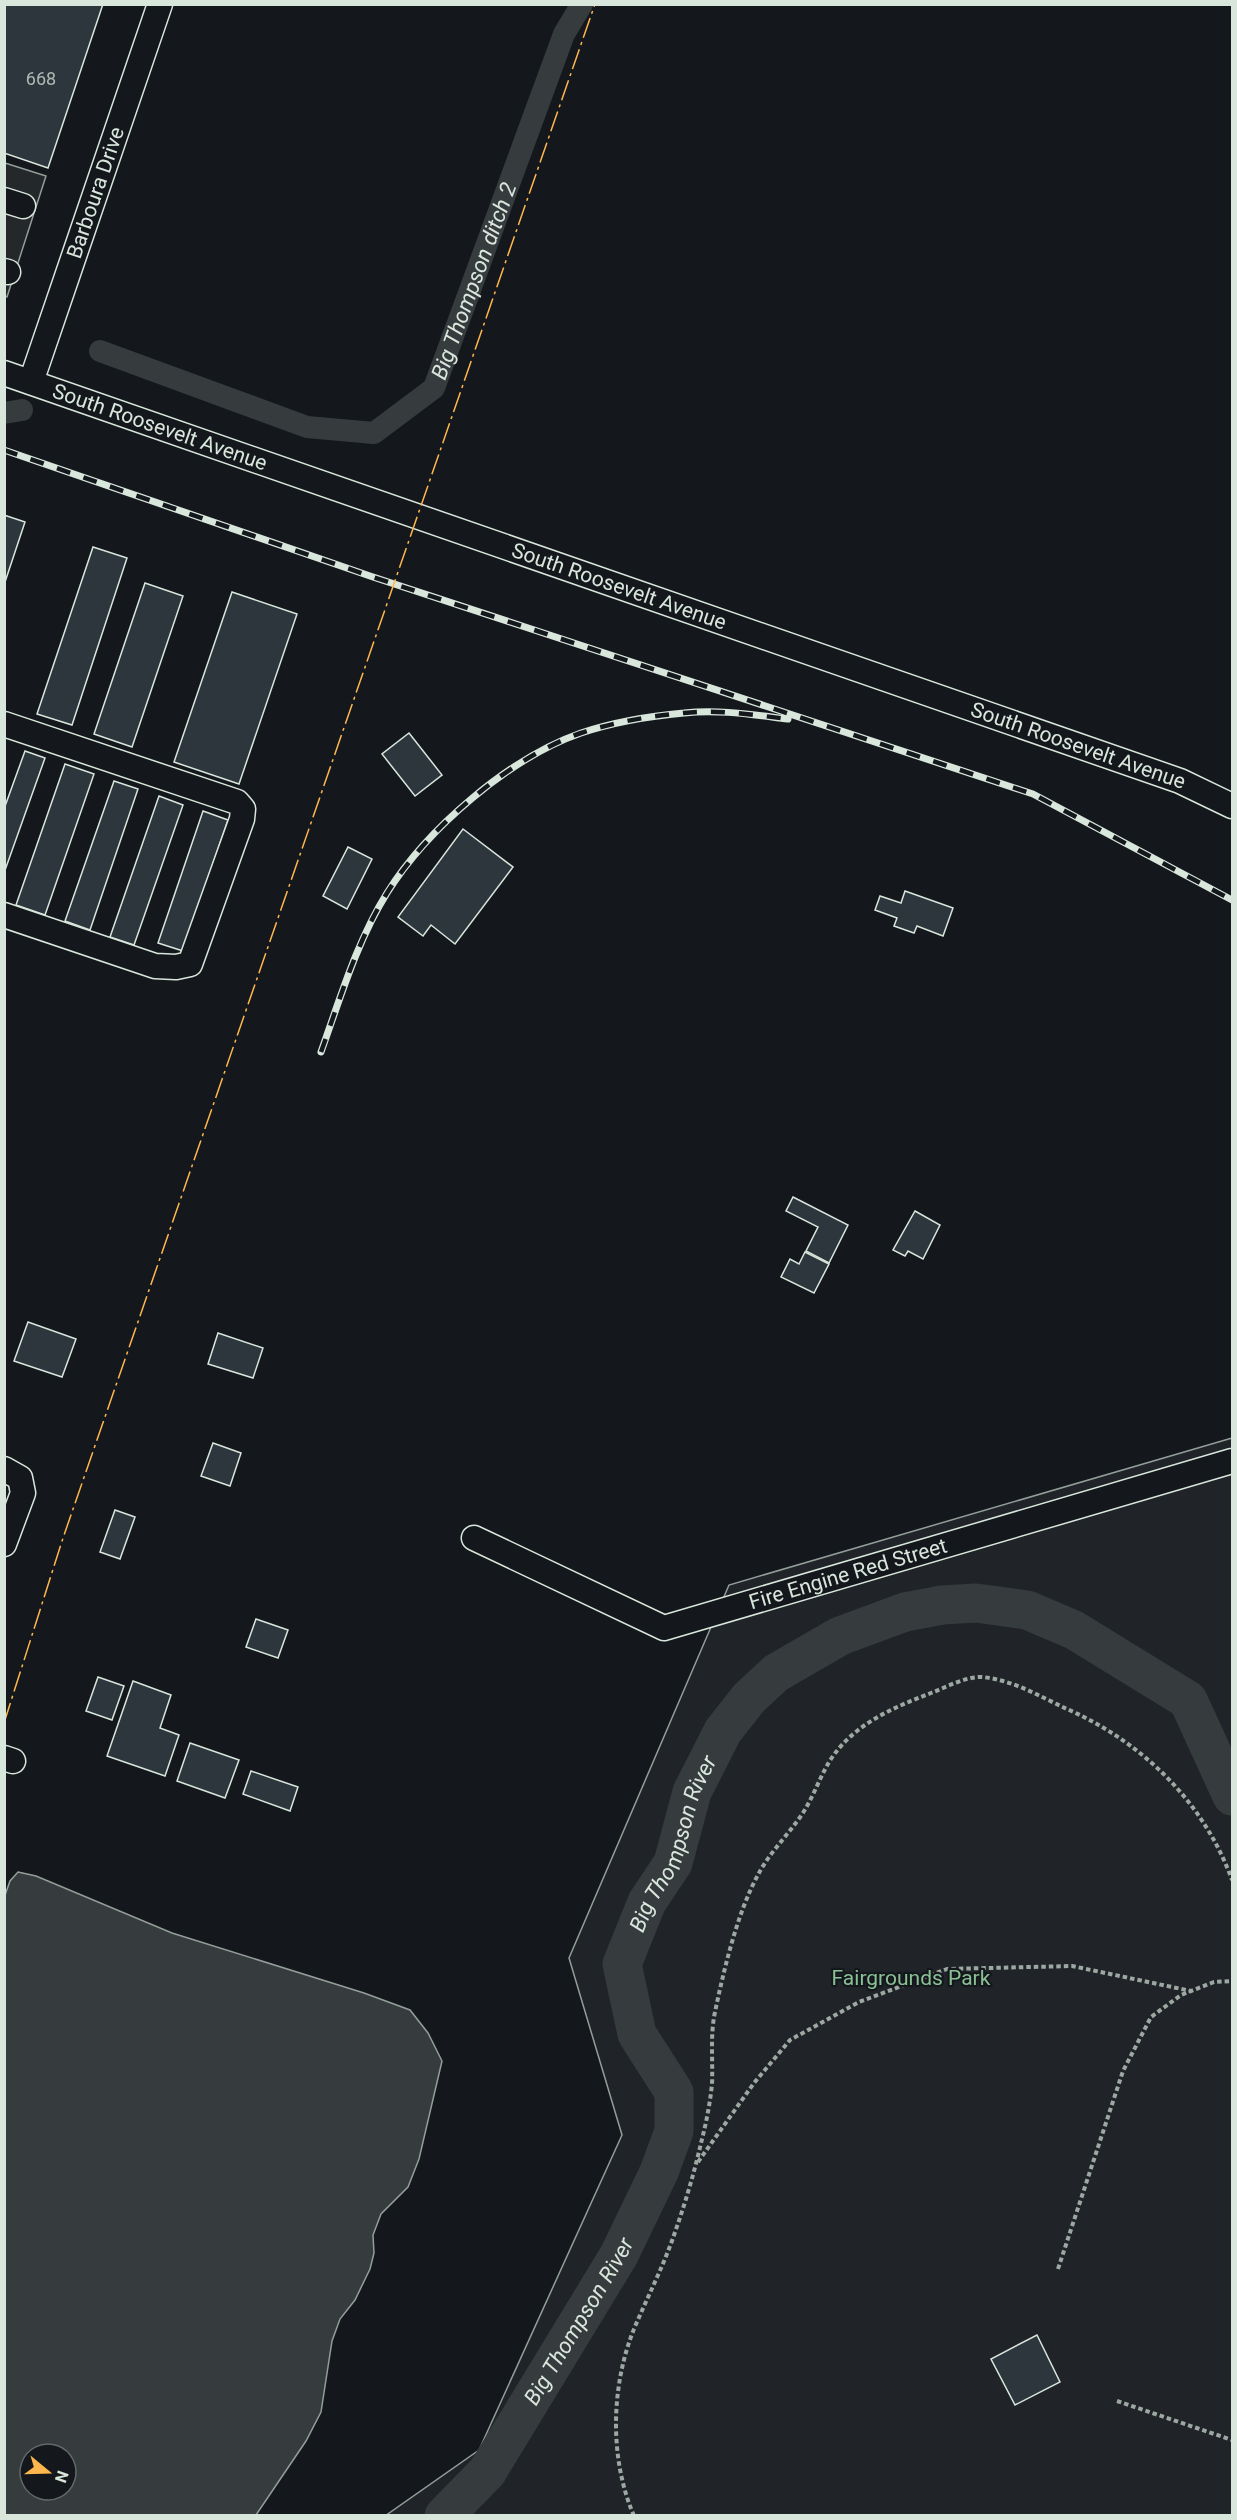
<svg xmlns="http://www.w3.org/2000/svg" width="1237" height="2520" viewBox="0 0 1237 2520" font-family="Roboto,sans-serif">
<rect width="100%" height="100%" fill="#14181c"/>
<path fill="#202428" stroke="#939e99" stroke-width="1.5" d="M1232,1438V2515L385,2516L479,2450L622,2135L569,1958L729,1585Z"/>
<path fill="#24282b" stroke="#939e99" stroke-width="1.5" d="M5,163L46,176L7,297L5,296Z"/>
<path fill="#363b3e" stroke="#939e99" stroke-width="1.5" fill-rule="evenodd" d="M18,1872L36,1876L172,1933L364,1993L410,2010L428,2033L442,2061L419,2159L408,2187L381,2214L373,2235L374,2253L370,2269L355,2300L340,2319L332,2341L321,2412L306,2441L256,2515H5L4,1898L10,1881ZM30,2454H66V2490H30Z"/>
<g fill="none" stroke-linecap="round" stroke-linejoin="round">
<g stroke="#363b3e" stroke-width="22">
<path id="s1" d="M100,351L307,427L374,433L434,388L564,34L582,4"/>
<path d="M4,413L22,410"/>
</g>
<path stroke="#363b3e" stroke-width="39" id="s2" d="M444,2516L487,2472L619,2255L659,2172L674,2131V2092L637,2034L622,1964L647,1902L673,1863L692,1792L723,1731L749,1698L776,1673L840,1636L905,1612L942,1605L976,1603L1027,1610L1074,1630L1188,1700L1232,1796"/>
</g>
<g fill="#2c363c" stroke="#d8e6dc" stroke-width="1.5">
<path d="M4,4H103L48,168L4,153Z"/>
<path d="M4,515L25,522L4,585Z"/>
<path d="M93,547L127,558L72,725L37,714Z"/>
<path d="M145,583L183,596L132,747L94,734Z"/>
<path d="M232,592L297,614L239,784L174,762Z"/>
<path d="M409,733L442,775L415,796L382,754Z"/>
<path d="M25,751L45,758L4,873V809Z"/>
<path d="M65,764L94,774L45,915L16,905Z"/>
<path d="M114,781L138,789L90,930L65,921Z"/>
<path d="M159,796L183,805L134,945L110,937Z"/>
<path d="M203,811L228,820L183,951L158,943Z"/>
<path d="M463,829L513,867L455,944L431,925L423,936L398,917Z"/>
<path d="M348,847L372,859L347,909L323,896Z"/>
<path d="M905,891L953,908L943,936L917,926L914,933L894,926L897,918L875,910L880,896L901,903Z"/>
<path d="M793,1197L848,1225L829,1263L806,1251L818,1227L786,1211Z"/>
<path d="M915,1211L940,1225L923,1259L908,1251L905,1256L893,1250Z"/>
<path d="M805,1252L829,1264L814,1293L781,1277L790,1259L799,1264Z"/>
<path d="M28,1322L76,1339L62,1377L14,1361Z"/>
<path d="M218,1333L263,1348L253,1378L208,1364Z"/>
<path d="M213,1443L241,1453L230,1486L201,1476Z"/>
<path d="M115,1510L135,1517L120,1559L100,1552Z"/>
<path d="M256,1619L288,1630L278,1658L246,1647Z"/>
<path d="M98,1677L124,1686L112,1720L86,1711Z"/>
<path d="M133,1681L171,1695L160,1728L179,1735L165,1776L107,1756Z"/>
<path d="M190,1743L239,1760L225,1798L177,1781Z"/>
<path d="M251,1771L298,1787L290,1811L243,1794Z"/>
<path d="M1037,2335L1060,2382L1015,2405L991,2359Z"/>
</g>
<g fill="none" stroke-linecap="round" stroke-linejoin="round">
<defs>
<g id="minor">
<path d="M4,200L23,206"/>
<path d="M4,271L8,272"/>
<path id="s3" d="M4,373L1180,781L1232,806"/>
<path id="s4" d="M31,382L160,4"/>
<path d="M4,724L237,802L243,809L242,819L190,964L176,967L155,966L4,915"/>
<path d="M4,1469L20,1478L23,1493L4,1544"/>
<path id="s5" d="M474,1538L664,1628L1232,1461"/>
<path d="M4,1758L13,1761"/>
</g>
</defs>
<use href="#minor" stroke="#d8e6dc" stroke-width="27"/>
<g stroke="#9da8a2" stroke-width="4" stroke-dasharray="4.5 3" stroke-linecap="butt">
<path d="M698,2162L754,2083L790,2040L859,2002L947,1969L1072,1966L1191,1991"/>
<path d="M1058,2269L1123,2071L1151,2017L1181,1995L1214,1982L1232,1981"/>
<path d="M1117,2401L1232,2440"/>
<path d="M634,2516C609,2458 611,2386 634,2329C647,2298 662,2269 673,2238C684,2207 694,2174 701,2143C706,2124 710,2104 712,2084C713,2060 710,2035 715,2012C724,1969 738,1910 759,1873C769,1854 785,1838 798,1820C811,1803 818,1781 829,1762C852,1725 892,1708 931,1693C947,1687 964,1677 981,1677C1011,1679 1041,1697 1067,1709C1142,1742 1204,1802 1232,1880"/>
</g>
<use href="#minor" stroke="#14181c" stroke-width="24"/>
<defs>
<g id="rail">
<path d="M4,450L370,576L1033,794L1232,900"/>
<path d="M321,1052C340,999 357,941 387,893C427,829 509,758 581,733C614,722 650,716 684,713C719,709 754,715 788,719"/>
</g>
</defs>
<use href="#rail" stroke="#d8e6dc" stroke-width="7"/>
<use href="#rail" stroke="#14181c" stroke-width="4.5" stroke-dasharray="14" stroke-linecap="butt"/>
<path stroke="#ffb74d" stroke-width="1.5" stroke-dasharray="21 4.5 3 4.5" stroke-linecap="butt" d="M4,1723L63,1538L595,4"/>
</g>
<g text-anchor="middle" stroke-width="4.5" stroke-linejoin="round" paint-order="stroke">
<g font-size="18" fill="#adbab4">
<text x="41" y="85">668</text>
</g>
<g font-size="21" fill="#d8e6dc" stroke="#14181c">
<text dy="7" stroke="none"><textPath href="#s4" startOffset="200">Barboura Drive</textPath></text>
<text dy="7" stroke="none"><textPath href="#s3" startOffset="165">South Roosevelt Avenue</textPath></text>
<text dy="7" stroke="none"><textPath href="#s3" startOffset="651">South Roosevelt Avenue</textPath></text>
<text dy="7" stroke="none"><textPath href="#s3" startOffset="1137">South Roosevelt Avenue</textPath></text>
<text dy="7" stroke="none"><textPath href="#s5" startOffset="402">Fire Engine Red Street</textPath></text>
</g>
<g font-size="21" fill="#8ac095" stroke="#14181c">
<text x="911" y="1985">Fairgrounds Park</text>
</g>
<g font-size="22" font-style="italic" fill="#d8e6dc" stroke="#14181c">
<text dy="8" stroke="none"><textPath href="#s1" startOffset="477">Big Thompson ditch 2</textPath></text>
<text dy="8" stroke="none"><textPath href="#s2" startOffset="762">Big Thompson River</textPath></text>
<text dy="8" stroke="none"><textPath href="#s2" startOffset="238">Big Thompson River</textPath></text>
</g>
</g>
<rect width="1237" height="2520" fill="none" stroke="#d8e6dc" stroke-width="12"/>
<g transform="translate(48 2472) rotate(109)"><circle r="28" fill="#14181c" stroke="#626a69" stroke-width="1.5"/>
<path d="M0-4.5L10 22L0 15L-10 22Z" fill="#ffb74d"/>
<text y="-9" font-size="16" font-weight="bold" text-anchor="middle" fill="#d8e6dc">N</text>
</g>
</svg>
